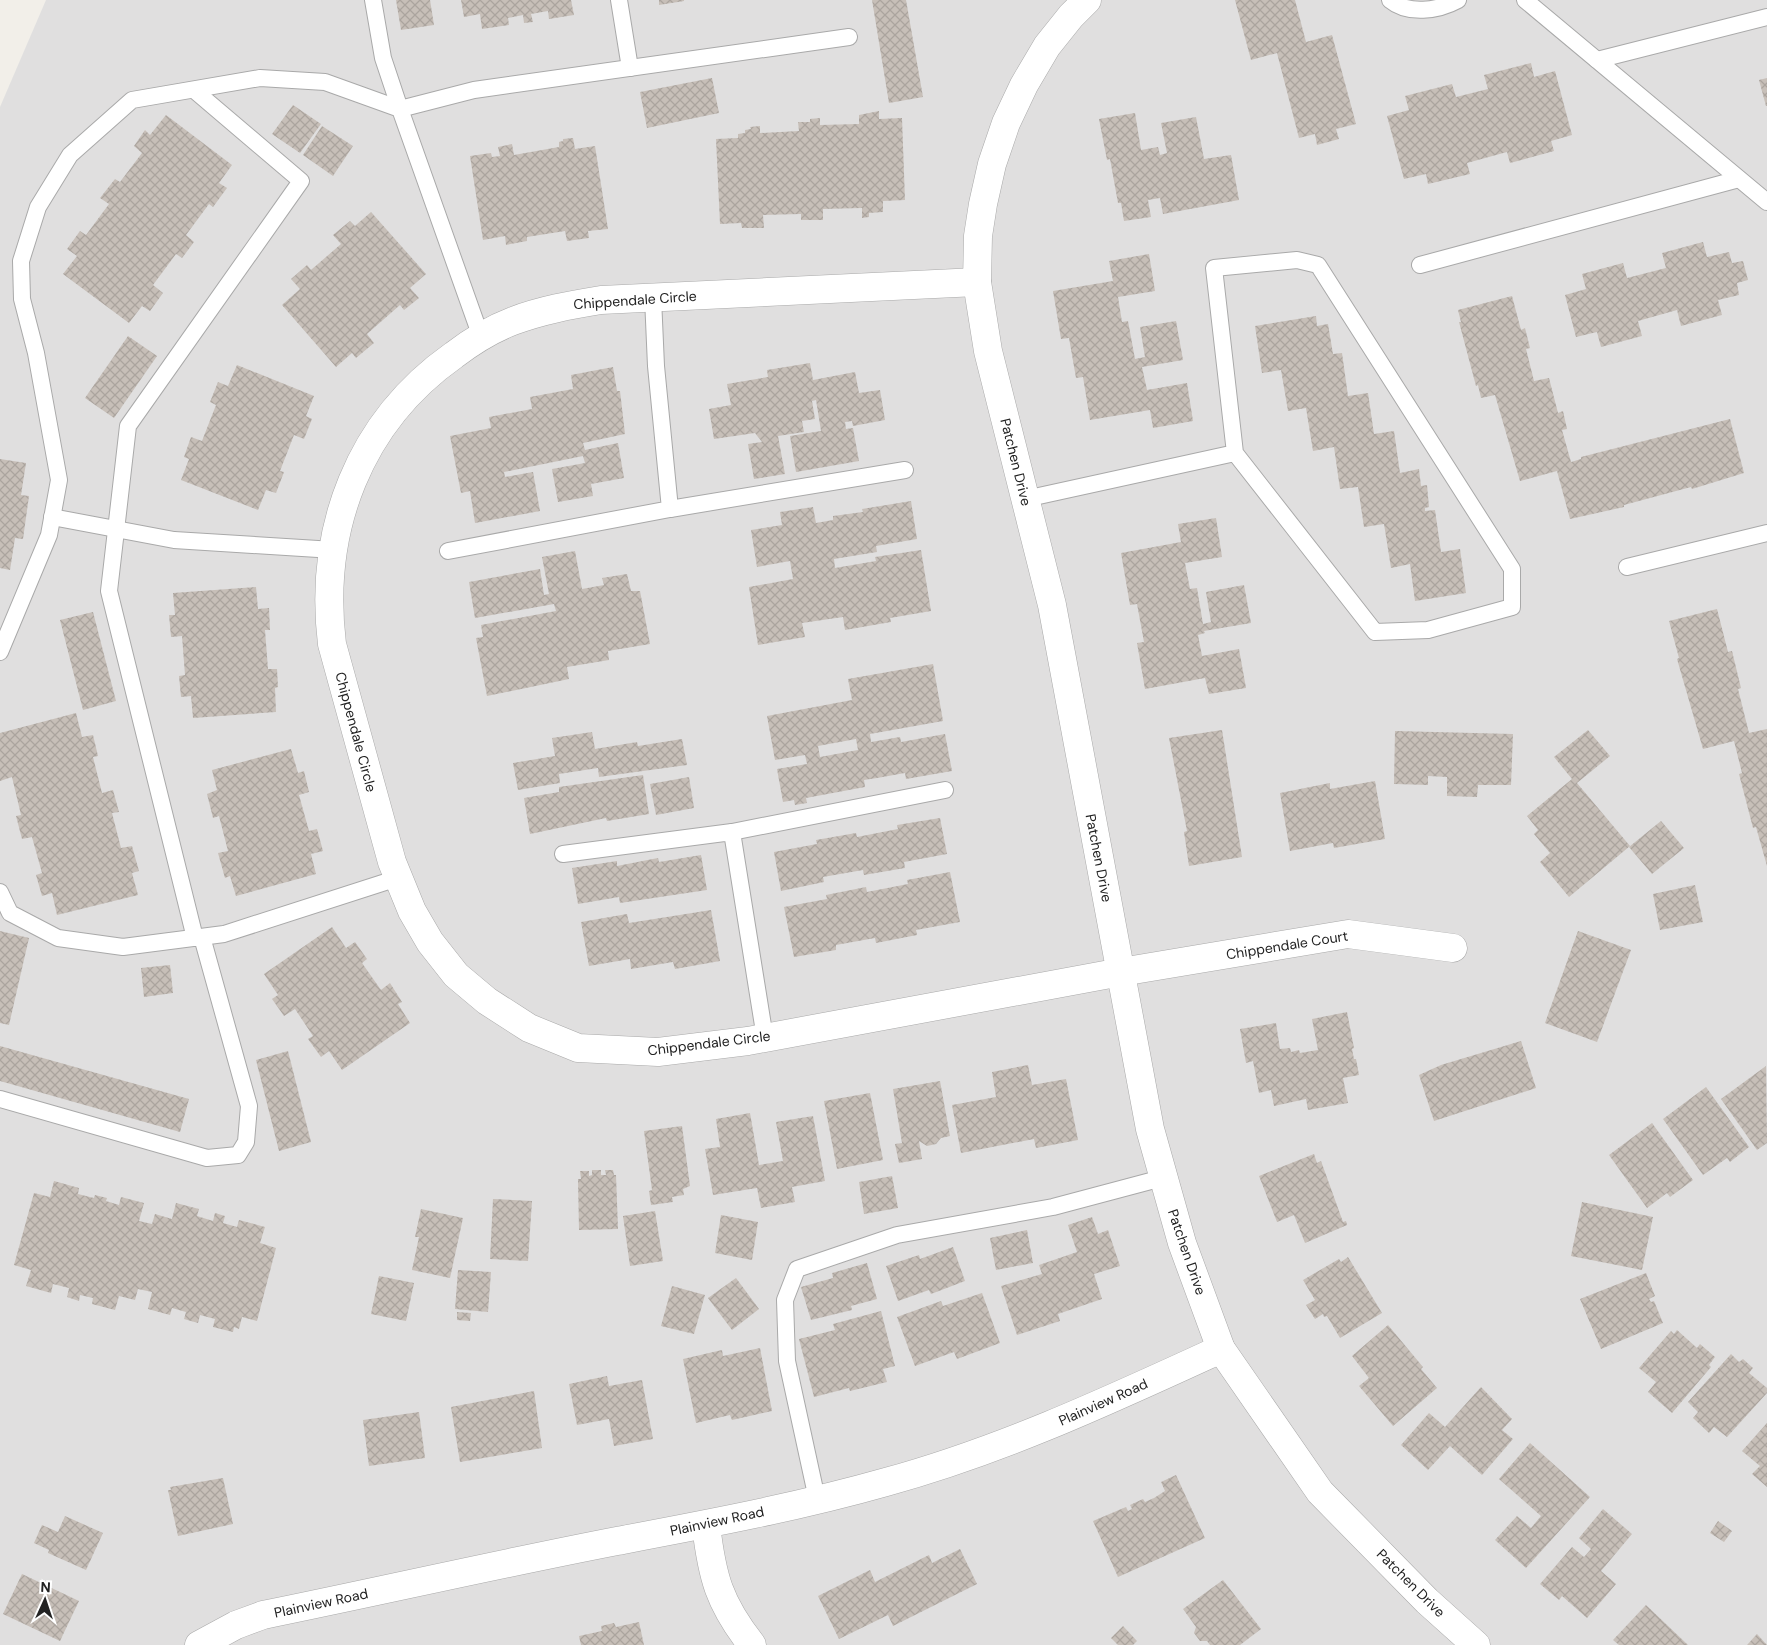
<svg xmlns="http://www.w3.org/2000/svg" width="1767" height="1645" viewBox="0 0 1767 1645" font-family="'DM Sans',sans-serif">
<defs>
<pattern id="building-cross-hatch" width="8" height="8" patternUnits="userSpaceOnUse" patternTransform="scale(1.25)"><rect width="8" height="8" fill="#c7bfb8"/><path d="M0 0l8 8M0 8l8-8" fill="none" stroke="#aba49e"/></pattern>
</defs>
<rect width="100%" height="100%" fill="#f2efe9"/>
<path fill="#e0dfdf" d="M46,0H1767V1645H0V107Z"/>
<g fill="url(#building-cross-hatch)" fill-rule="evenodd">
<path d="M396,0H430L434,25L401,30Z"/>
<path d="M461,0H571L574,15L549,19L548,11L531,14L533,22L524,23L523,15L508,18L509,25L482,29L480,14L464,17Z"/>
<path d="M659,0H684V1L659,5Z"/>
<path d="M872,0H906L923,97L889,103Z"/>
<path d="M1235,0H1295L1306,42L1332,35L1356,124L1336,129L1339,139L1317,145L1315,134L1299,138L1277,53L1251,60Z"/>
<path d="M1531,63L1534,77L1555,71L1572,135L1551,141L1554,151L1510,163L1507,152L1467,163L1470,174L1428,184L1426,174L1404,179L1387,116L1409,110L1405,96L1452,84L1456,97L1488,89L1484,75Z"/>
<path d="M712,78L719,113L647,128L640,92Z"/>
<path d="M1767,78V106H1766L1759,80Z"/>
<path d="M293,105L321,124L300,153L272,134Z"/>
<path d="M879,111V119L902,118L905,200L883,201V212L869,213V217L862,218V208L823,209V220H801V214L763,215L764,228H742L741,223L720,224L716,139L738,138V134L745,133V130L751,129L750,127L760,126V133L799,131L798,122H810V119L820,118V125L859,124V115Z"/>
<path d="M1135,113L1141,150L1158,147L1160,155L1167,153L1161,123L1196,117L1204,159L1231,155L1239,200L1163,214L1160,198L1148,200L1151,217L1124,221L1121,203H1118L1110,159L1107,160L1099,119Z"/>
<path d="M166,115L232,165L219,183L227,188L213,207L209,204L186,235L194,242L182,258L176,254L153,285L163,293L150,311L142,306L129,323L63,274L77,256L67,249L80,231L86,235L109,204L100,198L115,179L120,182L142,153L134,146L145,130L150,135Z"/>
<path d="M322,126L353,146L333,176L303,155Z"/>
<path d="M573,138L575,149L595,146L608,229L588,231L589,238L567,241L565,231L527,237V241L506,245L505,236L483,240L470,156L491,153L492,157L500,156L498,147L512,144L514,155L559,147V142L563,141V139Z"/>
<path d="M371,212L426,274L410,288L419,298L404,310L400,305L367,334L374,343L356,358L352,353L336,367L282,305L300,289L291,279L307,265L311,270L341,244L333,235L350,221L355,226Z"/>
<path d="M1703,242L1707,257L1729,252L1732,263L1743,261L1748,280L1737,283L1739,295L1718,300L1722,315L1681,326L1677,310L1638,321L1642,336L1601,347L1597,332L1576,337L1565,295L1586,289L1582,274L1623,263L1627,278L1666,268L1662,253Z"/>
<path d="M1149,254L1155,291L1118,297L1122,322L1128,321L1135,359L1145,357L1140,327L1176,321L1183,360L1142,367L1147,390L1187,383L1193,421L1153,428L1150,410L1090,420L1083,377L1076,378L1069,338L1061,339L1053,291L1113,281L1109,261Z"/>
<path d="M1512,296L1521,330L1525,328L1530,348L1526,349L1534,381L1549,378L1558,413L1563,411L1567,429L1562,430L1571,462L1581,459V457L1730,419L1744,473L1692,489L1691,487L1624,505V507L1570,519L1557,471L1520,481L1495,395L1481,398L1478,385L1476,386L1459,322H1461L1458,310Z"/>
<path d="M1316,316L1317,326L1328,324L1333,354L1342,353L1348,396L1368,393L1374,434L1394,431L1400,473L1419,469L1421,486L1427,485L1429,507L1425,508V511L1435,510L1441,552L1460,549L1466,593L1415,601L1410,564L1391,568L1384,524L1364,527L1358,487L1340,489L1334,447L1313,451L1306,408L1288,411L1281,370L1262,373L1255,326Z"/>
<path d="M128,336L157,356L114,418L85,398Z"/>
<path d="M810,363L813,380L855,372L859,393L880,390L885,420L853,426L852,421L845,422L846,429L853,428L859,461L796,472L790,436L821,431L816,400L812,401L815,419L802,421L804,432L778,436L785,474L754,479L748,444L762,442L755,433L714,439L709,409L731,405L727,384L768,377L767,370Z"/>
<path d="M237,365L314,396L306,416L312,419L304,439L294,435L280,471L284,472L276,493L266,490L258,510L181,480L189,459L184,457L191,437L202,441L216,405L210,402L218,382L228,386Z"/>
<path d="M613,367L617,391H620L625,434L583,443L585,450L618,443L624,478L591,484L593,496L558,502L552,469L585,463L583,456L504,472L505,477L533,472L540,511L475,523L470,491L461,493L450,436L491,428L489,417L532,409L530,397L573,389L571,375Z"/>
<path d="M0,459L26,463L21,495L29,496L23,539L15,538L10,570L0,568Z"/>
<path d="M911,501L917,539L876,546L877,552L834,559L835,568L876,561L875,557L921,550L931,611L890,618L891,622L845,630L843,617L802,623L805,637L758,645L749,587L793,579L790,561L757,567L751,530L782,525L780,512L813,507L816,523L833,520V516L863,512L862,509Z"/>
<path d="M1216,518L1222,557L1185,563L1190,589L1197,588L1203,624L1211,622L1206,592L1244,585L1251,623L1204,631L1205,633L1198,635L1202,656L1239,649L1246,688L1209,694L1205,678L1145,689L1137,643L1144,642L1137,604L1130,605L1121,553L1181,542L1178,524Z"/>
<path d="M575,551L582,589L604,585L602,578L627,574L631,591H640L650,644L608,651L609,660L567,667L569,679L487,696L476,638L483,637L481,625L556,611L554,604L475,618L469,582L540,569L544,595L549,594L542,557Z"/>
<path d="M256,587L258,609L269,608L270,630H265L268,669H277L278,687L275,688L276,712L193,718L191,696L181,697L179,676L185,675L182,636L171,637L169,615H175L173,593Z"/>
<path d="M1717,609L1728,652L1732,651L1741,688L1738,689L1749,733L1767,729V866L1756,827L1753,828L1739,774L1742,773L1734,741L1703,749L1677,659L1679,658L1669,621Z"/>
<path d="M93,612L116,701L83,710L60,620Z"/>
<path d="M933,664L943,721L870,734L871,742L900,737L901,742L945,734L952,771L906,779L905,773L877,778L864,780L865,787L806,798L807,803L795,805L794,800L783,802L777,769L807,764L805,755L775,760L767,716L852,700L848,679ZM856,739L858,750L820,757L818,746Z"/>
<path d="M76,713L82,737L93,735L98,756L93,757L102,793L113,790L119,812L112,813L121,848L132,846L139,871L132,873L138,895L57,915L52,893L42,896L36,875L42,873L32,837L22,839L16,816L21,815L12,777L0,781V733Z"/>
<path d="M1222,730L1242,857L1189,866L1184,832L1187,831L1169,738Z"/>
<path d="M1588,730L1610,756L1577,783L1630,846L1569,897L1540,862L1550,853L1534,834L1538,830L1527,816L1572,779L1554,757Z"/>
<path d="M1395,731L1513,734L1511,785H1478L1477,797L1447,796V777L1428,776V785L1394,784Z"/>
<path d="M592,732L595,749L637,742L638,746L682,739L687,765L599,777L598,768L559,774L560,783L518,790L513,763L555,756L552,738Z"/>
<path d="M291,749L298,773L304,771L309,792L299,795L309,831L317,829L323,851L311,854L316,874L236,896L230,876L225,878L218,853L228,851L219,816L213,818L207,794L217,790L212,770Z"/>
<path d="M643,775L649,814L607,821L606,818L530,834L524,798L559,792V787Z"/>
<path d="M689,777L694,808L656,815L650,784Z"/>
<path d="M1375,781L1385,839L1334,848L1333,843L1290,851L1280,793L1330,783V789Z"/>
<path d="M940,818L947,854L904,862L905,868L864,875L863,870L823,877L824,882L781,891L774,852L817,844L816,840L856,833L857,837L898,829L897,825Z"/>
<path d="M1661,821L1684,848L1652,874L1629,847Z"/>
<path d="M701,855L707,890L620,903L619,897L578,904L572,868L617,861V866L658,858L659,862Z"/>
<path d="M950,872L960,922L916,930L917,935L876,943L875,938L836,945V950L794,957L784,907L827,899L826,895L866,887L867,892L908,884L907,880Z"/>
<path d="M1695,885L1703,922L1660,930L1653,894Z"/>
<path d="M711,910L720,961L675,969L673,962L631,969L630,959L589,966L581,922L627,914L629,923Z"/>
<path d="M332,927L346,948L355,942L367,959L362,963L381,990L390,983L402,1002L398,1004L410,1023L342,1070L329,1051L321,1057L308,1039L313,1036L295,1009L284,1016L272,999L278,995L264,974Z"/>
<path d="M0,931L29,938L9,1025L0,1023Z"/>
<path d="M1578,931L1631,950L1597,1042L1545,1023Z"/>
<path d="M170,965L173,993L144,997L141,968Z"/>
<path d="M1347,1012L1354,1048L1352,1049L1354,1059H1356L1359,1075L1343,1078L1348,1103L1308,1110L1306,1099L1274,1106L1271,1090L1259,1093L1253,1061L1246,1063L1240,1029L1276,1023L1280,1049L1290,1048L1291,1052L1299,1050L1300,1053L1318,1050L1312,1019Z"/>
<path d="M1521,1041L1536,1088L1434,1121L1419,1075L1441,1065Z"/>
<path d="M0,1046L189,1099L180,1132L0,1081Z"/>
<path d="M288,1051L311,1142L279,1151L256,1060Z"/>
<path d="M1028,1065L1032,1085L1066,1079L1078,1140L1036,1148L1034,1139L961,1153L952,1105L996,1097L992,1072Z"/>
<path d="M1766,1066L1767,1143L1757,1150L1721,1099Z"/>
<path d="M940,1081L950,1136L941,1138L936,1144L927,1146L919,1141L922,1159L899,1163L895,1144L902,1143L893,1089Z"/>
<path d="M1706,1087L1749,1147L1730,1162L1727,1158L1703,1175L1663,1119Z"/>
<path d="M870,1093L883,1160L837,1169L824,1101Z"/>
<path d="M750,1113L759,1165L783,1161L776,1122L813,1116L825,1181L792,1187L795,1202L761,1208L757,1188L713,1195L705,1149L720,1147L716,1119Z"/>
<path d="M1652,1123L1693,1180L1670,1197L1667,1193L1647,1208L1609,1155Z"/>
<path d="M682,1126L690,1186L683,1189L684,1195L672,1197L673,1202L651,1205L649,1191L652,1190L644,1131Z"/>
<path d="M1314,1154L1317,1163L1321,1161L1343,1222L1346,1221L1347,1225L1305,1243L1294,1215L1277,1222L1259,1176Z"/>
<path d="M592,1170H601V1175H606L605,1170H613L614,1175H616L618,1229L579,1230L578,1179H581L580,1171H589V1176L592,1175Z"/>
<path d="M892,1176L898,1208L864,1214L859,1182Z"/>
<path d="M54,1181L79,1188L78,1194L94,1198L95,1195L107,1198L106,1201L119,1205L121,1197L144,1203L139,1221L152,1224L155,1214L172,1219L176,1203L199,1209L197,1216L213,1221L215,1213L225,1216L223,1223L237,1227L239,1220L265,1227L260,1243L276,1248L257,1321L242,1317L239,1329L234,1327L233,1332L213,1327L215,1319L200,1315L198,1323L184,1319L186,1312L172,1308L170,1315L148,1309L152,1292L138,1289L135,1300L119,1296L115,1310L92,1304L93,1298L80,1295L79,1301L67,1297L69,1288L53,1284L51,1293L26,1286L31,1270L14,1265L34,1193L50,1197Z"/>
<path d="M493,1199L532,1201L528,1261L490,1259Z"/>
<path d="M1582,1202L1653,1217L1642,1270L1571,1256Z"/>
<path d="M421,1209L463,1218L450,1278L412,1270L419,1237H415Z"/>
<path d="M655,1211L663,1261L630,1266L623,1216Z"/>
<path d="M721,1215L758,1222L752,1260L715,1253Z"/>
<path d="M1092,1217L1098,1234L1108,1230L1120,1266L1094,1274L1102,1299L1058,1314L1060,1321L1017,1335L1001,1286L1042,1274L1039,1265L1077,1252L1068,1225Z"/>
<path d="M1027,1230L1033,1263L996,1270L990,1238Z"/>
<path d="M953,1247L965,1281L931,1294L929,1290L898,1301L886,1266L919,1255L920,1259Z"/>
<path d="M1348,1257L1382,1313L1340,1338L1327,1316L1324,1317L1323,1314L1315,1319L1306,1305L1315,1300L1303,1280L1339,1259L1341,1262Z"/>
<path d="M867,1263L877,1299L851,1306L852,1310L811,1320L801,1287L833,1278L832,1273Z"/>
<path d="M458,1270L491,1272L488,1312L455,1309Z"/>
<path d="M1646,1273L1655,1296L1649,1299L1651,1302L1654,1301L1663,1323L1601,1349L1580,1299Z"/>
<path d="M379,1276L414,1283L406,1321L371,1314Z"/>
<path d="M736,1278L759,1309L732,1330L708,1298Z"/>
<path d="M672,1286L705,1295L694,1334L661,1326Z"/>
<path d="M982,1293L1000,1343L957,1359L954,1352L915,1366L897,1317L941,1301L943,1306Z"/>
<path d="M881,1311L895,1366L883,1369L887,1382L850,1391L849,1388L814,1397L799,1339L835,1330L833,1324Z"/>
<path d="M457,1312L471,1313L470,1321L457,1320Z"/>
<path d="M1388,1325L1423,1367L1421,1369L1437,1388L1393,1426L1359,1386L1369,1378L1352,1356Z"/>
<path d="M1677,1330L1697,1348L1700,1344L1715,1357L1709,1365L1711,1367L1672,1413L1648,1392L1656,1382L1639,1368L1671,1331L1674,1334Z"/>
<path d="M760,1348L772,1411L732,1420L730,1415L696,1423L683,1359L722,1350L723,1356Z"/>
<path d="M1731,1354L1739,1362L1743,1359L1753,1368L1749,1373L1767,1388V1393L1727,1437L1714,1427L1709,1433L1693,1418L1698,1412L1688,1402Z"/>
<path d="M607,1376L609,1386L642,1380L653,1439L614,1446L609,1419L577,1425L569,1384Z"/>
<path d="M1481,1387L1512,1419L1502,1430L1513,1439L1482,1475L1450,1446L1428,1470L1401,1445L1429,1413L1445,1427Z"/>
<path d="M534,1391L542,1448L460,1462L451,1407Z"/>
<path d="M419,1412L425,1458L369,1466L363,1420Z"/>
<path d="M1767,1423V1487L1752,1474L1760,1466L1742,1451Z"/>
<path d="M1530,1443L1590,1497L1526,1568L1495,1540L1517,1516L1531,1528L1541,1516L1499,1479Z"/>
<path d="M1176,1475L1205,1538L1118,1577L1093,1521L1126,1507L1128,1511L1132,1509L1130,1505L1143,1499L1145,1502L1154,1498L1165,1491L1161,1482Z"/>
<path d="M223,1478L233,1524L178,1536L168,1490H171L170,1487Z"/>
<path d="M1603,1509L1632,1534L1601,1571L1616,1584L1587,1618L1562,1596L1559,1600L1540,1584L1572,1547L1584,1557L1591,1549L1579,1538Z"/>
<path d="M65,1516L103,1533L86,1570L48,1553L49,1550L34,1543L42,1525L58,1532Z"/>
<path d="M1718,1521L1732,1531L1724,1542L1710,1533Z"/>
<path d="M960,1549L977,1584L893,1626L888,1615L839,1639L818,1596L870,1570L875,1582L929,1555L932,1563Z"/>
<path d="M22,1574L79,1601L60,1641L3,1614Z"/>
<path d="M1223,1580L1261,1629L1240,1645H1210L1207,1641H1200L1194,1633L1196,1627L1183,1609Z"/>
<path d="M1646,1605L1688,1645H1619L1613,1640Z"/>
<path d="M639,1622L644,1645H581L579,1636L602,1631L601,1626L614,1623L616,1627Z"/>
<path d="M1123,1626L1137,1641L1133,1645H1118L1111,1638Z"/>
<path d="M1757,1634L1767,1645H1747Z"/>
</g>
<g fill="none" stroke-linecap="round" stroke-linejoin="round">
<defs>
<g id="service">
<path d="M373,0L383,58L400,109L474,90L849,37"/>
<path d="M619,0L630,68"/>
<path d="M1390,0C1408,15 1438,11 1458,0"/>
<path d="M1525,0L1767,202"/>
<path d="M1597,60L1767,17"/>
<path d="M194,90L301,181L128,426L109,591L195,938"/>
<path d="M1420,265L1739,179"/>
<path d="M1025,499L1235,453L1375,632L1428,630L1512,607V569L1318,265L1297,260L1214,268L1235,453"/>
<path d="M670,509L905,470"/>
<path d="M52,517L174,540L334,550"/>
<path d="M448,551L670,509L656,366L653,298"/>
<path d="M1627,567L1767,533"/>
<path d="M0,652L49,535L59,480L36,353L22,299L21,261L38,207L70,155L132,100L260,78L325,82L400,109L481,337"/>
<path d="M732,832L945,790"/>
<path d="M563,854L732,832L765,1038"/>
<path d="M0,892L10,913L58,938L123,947L224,934L398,878"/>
<path d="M0,1099L207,1158L238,1155L246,1142L249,1106L202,937"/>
<path d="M817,1499L787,1361L785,1300L797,1269L897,1235L1053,1207L1162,1178"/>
</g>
<g id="minor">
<path d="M1087,0L1071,16L1047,46L1024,85L1006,123L992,164L983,204L978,236L977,282L988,351L1052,605L1150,1129L1182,1243L1221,1349L1320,1492L1427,1601L1476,1645"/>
<path d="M977,282L601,300C571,305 542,310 513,321C492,329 471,342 454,355C359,422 318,529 332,644L392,862L412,911L430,942L456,975L487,1001L529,1028L578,1048L658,1052L748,1041L1121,972L1348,934L1453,948"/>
<path d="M706,1525C712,1577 719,1603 752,1645"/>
<path d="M199,1645L236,1625L263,1615C381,1591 498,1564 617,1541C707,1524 798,1507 886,1482C1003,1450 1112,1399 1221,1349"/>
</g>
</defs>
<use href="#service" stroke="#a9a9a9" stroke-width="18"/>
<use href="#minor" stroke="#a9a9a9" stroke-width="29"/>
<use href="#service" stroke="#fff" stroke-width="16"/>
<use href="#minor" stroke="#fff" stroke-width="28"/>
</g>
<g text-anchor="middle" stroke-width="4" stroke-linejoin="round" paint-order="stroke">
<g font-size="14" fill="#222" stroke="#fff">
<text transform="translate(635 300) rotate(-4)" y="5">Chippendale Circle</text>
<text transform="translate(1016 462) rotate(76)" y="5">Patchen Drive</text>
<text transform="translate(356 732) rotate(75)" y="5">Chippendale Circle</text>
<text transform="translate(1099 858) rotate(79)" y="5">Patchen Drive</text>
<text transform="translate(1287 945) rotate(-9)" y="5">Chippendale Court</text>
<text transform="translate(709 1043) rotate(-7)" y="5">Chippendale Circle</text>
<text transform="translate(1187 1252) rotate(71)" y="5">Patchen Drive</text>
<text transform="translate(1103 1402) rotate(-24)" y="5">Plainview Road</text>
<text transform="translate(717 1521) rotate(-12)" y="5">Plainview Road</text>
<text transform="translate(1411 1583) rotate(45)" y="5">Patchen Drive</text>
<text transform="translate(321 1603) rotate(-12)" y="5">Plainview Road</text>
</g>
</g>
<g transform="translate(45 1600) rotate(3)" stroke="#ffffff" stroke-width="4" paint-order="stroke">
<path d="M0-4L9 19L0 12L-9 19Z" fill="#222222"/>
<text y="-8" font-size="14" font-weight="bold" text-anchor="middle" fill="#222222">N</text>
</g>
</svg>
